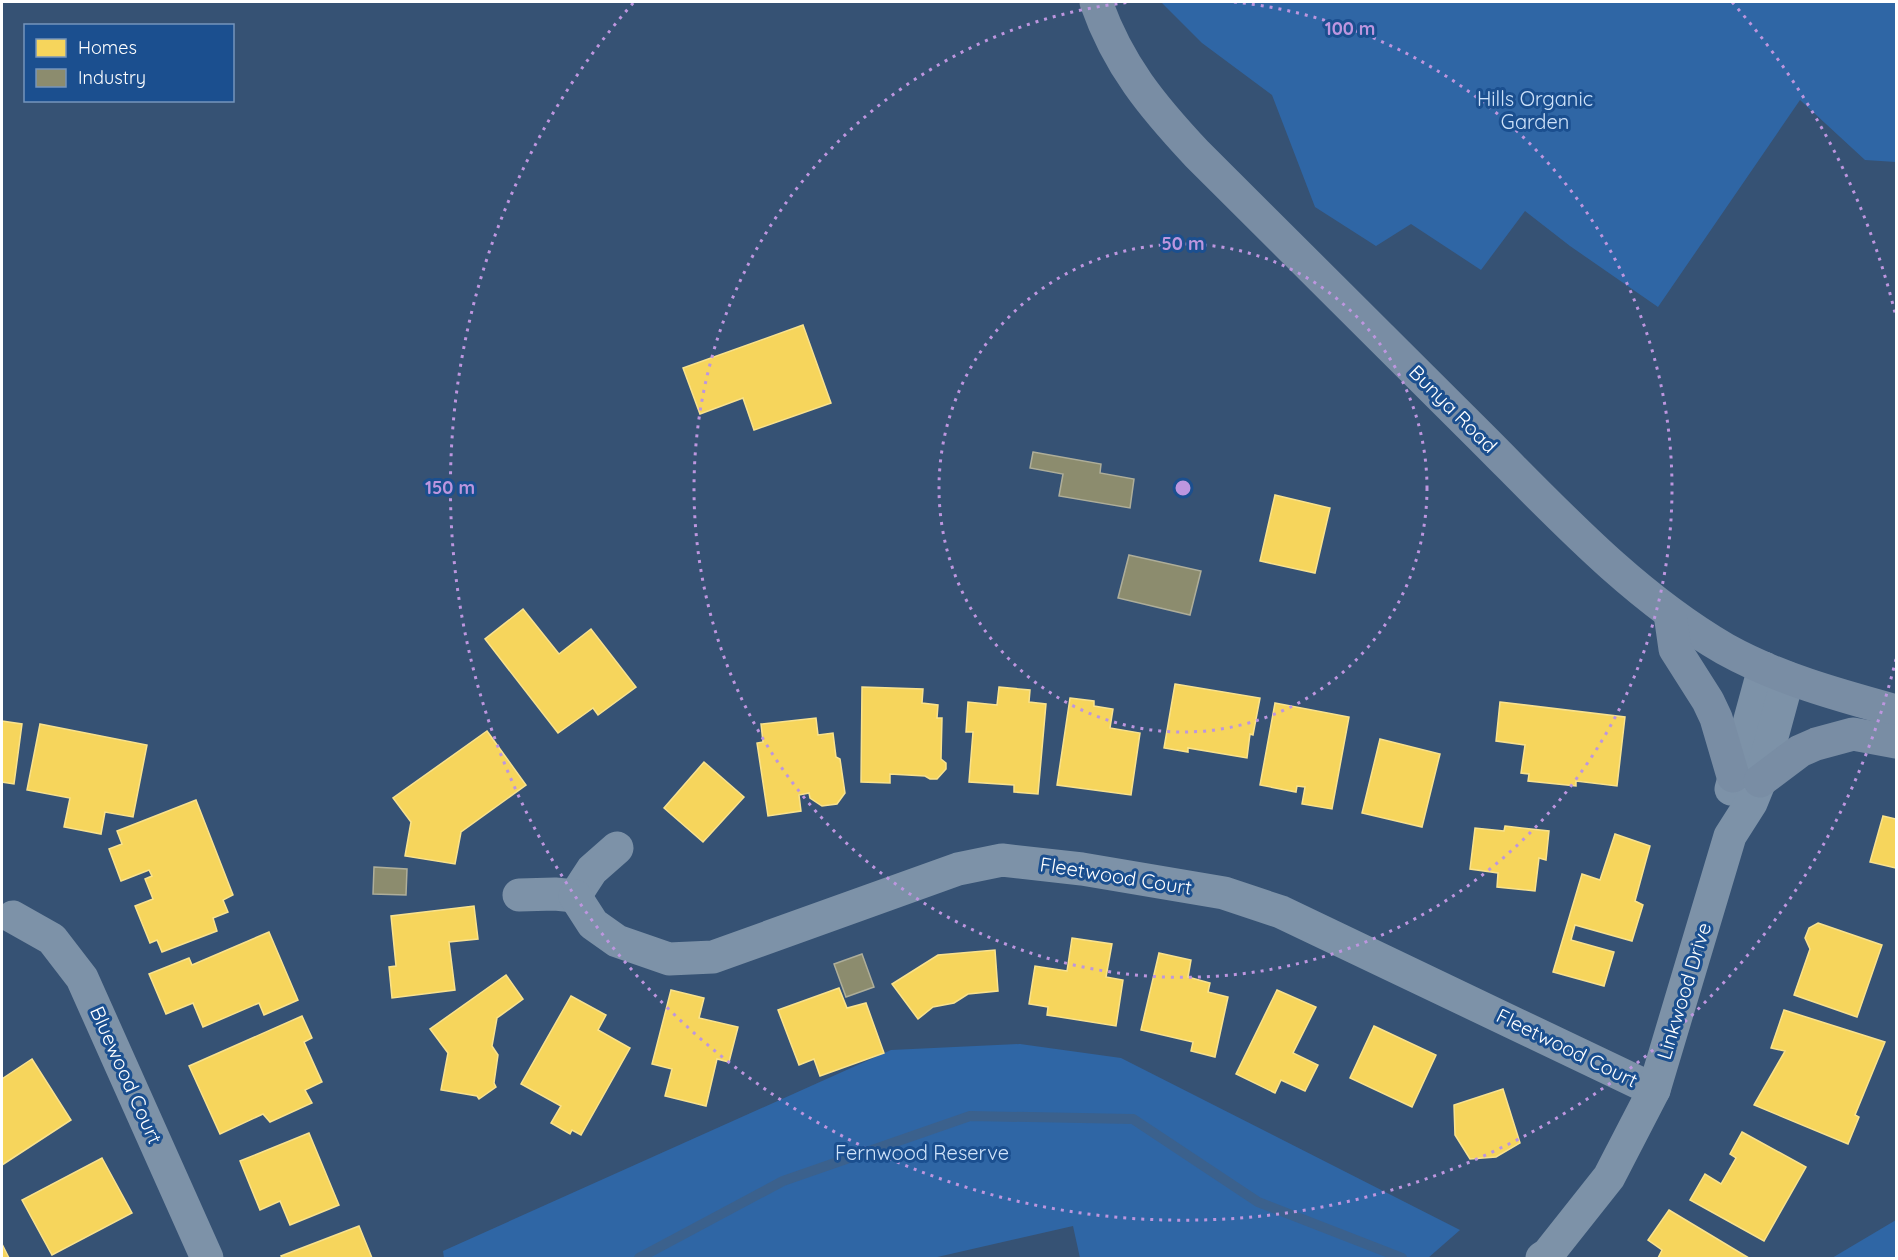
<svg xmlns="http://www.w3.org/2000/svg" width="1898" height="1260" viewBox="0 0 1898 1260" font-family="Quicksand,sans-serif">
<rect width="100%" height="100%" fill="#365274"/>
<g fill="#2f66a5">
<path d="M1161,2H1896V162L1865,160L1800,100L1658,307L1570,246L1525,211L1481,270L1411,224L1376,246L1315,207L1272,95L1202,43Z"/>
<path d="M1020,1044L1121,1058L1460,1230L1428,1258H1080L1073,1226L933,1258H444L443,1251L891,1050Z"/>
<path d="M1896,1220V1258H1832Z"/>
</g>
<g fill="#f6d55c" stroke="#f9e28d" stroke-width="1.5">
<path d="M803,325L831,403L754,430L743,398L700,414L683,368Z"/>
<path d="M1275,495L1330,508L1315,573L1260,561Z"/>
<path d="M523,609L559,654L591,629L636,687L598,715L593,708L558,733L485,639Z"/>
<path d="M1175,684L1260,698L1253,735L1250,734L1247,758L1188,748V752L1164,748Z"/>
<path d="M862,687L923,689L922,703L938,705L937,718H942L941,759L946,763V769L937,779H930L925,776L890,774V783L861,782Z"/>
<path d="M999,687L1030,690L1029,702L1046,704L1038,794L1014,792V785L969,782L973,732H966L968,702L997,705Z"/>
<path d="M1070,698L1094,701V706L1113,709L1110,728L1140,733L1131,795L1057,785Z"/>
<path d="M1500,702L1625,717L1617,786L1576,781V786L1528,781L1529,774L1521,773L1525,745L1496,741Z"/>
<path d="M1275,703L1349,717L1332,809L1302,804L1305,787L1297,786L1296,792L1260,785Z"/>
<path d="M816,718L818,735L833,733L836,757L840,759L845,793L837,804L822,806L810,798L809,793L799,795L801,811L768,816L757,743L763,742L761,724Z"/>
<path d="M2,721L22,724L14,784L2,782Z"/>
<path d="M40,724L147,745L133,817L105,812L101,834L64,827L70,798L27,790Z"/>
<path d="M487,731L526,785L461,832L455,864L405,856L411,822L393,798Z"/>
<path d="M1380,739L1440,754L1422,827L1362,813Z"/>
<path d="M704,762L744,797L703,842L664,808Z"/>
<path d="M196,800L233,895L223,900L228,912L213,918L217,931L162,952L157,940L150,943L135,906L153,899L145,879L152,876L149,870L121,881L109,849L122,844L117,831Z"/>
<path d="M1883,816L1896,819V868L1870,862Z"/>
<path d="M1505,826L1549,831L1546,860L1539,858L1535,891L1497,887L1498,873L1470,869L1475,828L1504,831Z"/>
<path d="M1615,834L1650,846L1635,901L1643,905L1632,941L1575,925L1571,940L1614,952L1604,986L1553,972L1582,874L1600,880Z"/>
<path d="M474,906L478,939L449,942L455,990L392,998L389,967L396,966L391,916Z"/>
<path d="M1818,923L1882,945L1857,1017L1794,995L1810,949L1805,938L1809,928Z"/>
<path d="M269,932L298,1000L264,1015L259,1003L203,1027L193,1003L166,1014L149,974L189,958L192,965Z"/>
<path d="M1072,938L1112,944L1106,977L1123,980L1116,1026L1047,1015L1048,1007L1029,1004L1035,966L1067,971Z"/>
<path d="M995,950L998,991L968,994L954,1003L933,1007L918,1019L892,984L938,955Z"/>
<path d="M1159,953L1191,960L1188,977L1210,983L1208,992L1228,997L1215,1057L1191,1051L1193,1042L1141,1030Z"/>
<path d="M506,975L523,999L497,1018L492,1046L498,1055L494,1083L496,1087L479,1099L477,1096L441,1090L448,1053L430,1029Z"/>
<path d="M839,988L847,1008L866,1003L884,1053L820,1076L814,1059L799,1065L778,1010Z"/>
<path d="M671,990L704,998L699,1018L738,1027L729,1062L717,1059L706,1106L665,1096L672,1069L652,1064Z"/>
<path d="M1277,990L1316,1007L1293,1053L1318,1065L1305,1091L1281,1080L1275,1093L1236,1074Z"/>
<path d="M571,996L606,1015L598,1030L630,1048L581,1135L572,1130L570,1134L551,1123L561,1106L521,1084Z"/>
<path d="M1784,1010L1885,1042L1855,1115L1859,1117L1848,1144L1754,1105L1785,1051L1771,1048Z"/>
<path d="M302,1016L312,1038L304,1042L322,1082L305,1090L312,1103L270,1122L263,1114L220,1134L189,1066Z"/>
<path d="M1374,1026L1436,1055L1412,1107L1350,1078Z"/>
<path d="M32,1059L71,1120L2,1165V1079Z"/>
<path d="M1503,1089L1520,1143L1496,1157L1470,1159L1455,1135L1454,1105Z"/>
<path d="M1742,1132L1806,1167L1764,1241L1690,1200L1705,1174L1721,1184L1736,1158L1730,1154Z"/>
<path d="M309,1133L339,1205L290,1225L280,1201L260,1210L240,1161Z"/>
<path d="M102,1158L132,1213L52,1255L22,1200Z"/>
<path d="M1669,1210L1749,1258H1658L1662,1250L1648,1240Z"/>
<path d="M359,1226L372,1258H282L281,1256Z"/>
<path d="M2,1244L9,1258H2Z"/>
</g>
<g fill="#8c8c6e" stroke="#aeae9a" stroke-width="1.5">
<path d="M1033,452L1101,464L1100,473L1134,479L1130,508L1059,496L1063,474L1030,468Z"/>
<path d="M1129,555L1201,571L1190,615L1118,598Z"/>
<path d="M374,867L407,869L406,895L373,894Z"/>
<path d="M862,954L874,987L846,997L834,964Z"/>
</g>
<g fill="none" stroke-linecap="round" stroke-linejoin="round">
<path stroke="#3b618d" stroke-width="10" d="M639,1258L783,1181L970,1116L1133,1119L1258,1202L1402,1258"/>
<g stroke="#7d92a8" stroke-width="33">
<path d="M1731,789L1764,668"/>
<path d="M519,895L555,894L575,896L592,870L617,848"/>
<path d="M575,896L593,924L617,941L669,959L713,957L958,869L1002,860L1082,869L1224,893L1281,912L1654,1090"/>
<path d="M13,917L52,939L82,978L207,1258"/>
<path d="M1542,1258L1548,1254L1609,1177L1654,1090L1730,836L1751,803L1760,781L1788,678"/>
</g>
<g stroke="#798da4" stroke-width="33">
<path d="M1096,2C1118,65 1152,106 1197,154C1292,249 1387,343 1481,437C1557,513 1632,595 1725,649C1779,679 1838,695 1896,711"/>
<path d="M1670,614L1675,649L1708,701L1716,718L1733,776"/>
<path d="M1760,781L1800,751L1816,744L1853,734L1896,742"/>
</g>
</g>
<g fill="none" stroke="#bd96df" stroke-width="3" stroke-dasharray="3 6">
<circle cx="1183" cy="488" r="244"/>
<path d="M1234 2A489 489 0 1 1 1132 2"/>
<path d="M1896 659A733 733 0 1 1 634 2M1732 2A733 733 0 0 1 1896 317"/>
</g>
<g text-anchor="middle" stroke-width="6" stroke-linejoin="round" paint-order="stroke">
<g font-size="20" fill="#cfe3fa" stroke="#1b4f8f">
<text x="1535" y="106">Hills Organic<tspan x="1535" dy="23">Garden</tspan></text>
<text x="922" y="1160">Fernwood Reserve</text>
</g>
<g font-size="20" fill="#fff" stroke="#1b4f8f">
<text transform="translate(1453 409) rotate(45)" y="7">Bunya Road</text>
<text transform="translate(1116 876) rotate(9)" y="7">Fleetwood Court</text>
<text transform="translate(1684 991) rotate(-73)" y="7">Linkwood Drive</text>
<text transform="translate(1567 1048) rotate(26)" y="7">Fleetwood Court</text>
<text transform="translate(126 1075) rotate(66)" y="7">Bluewood Court</text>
</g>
</g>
<circle cx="1183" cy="488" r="9" fill="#bd96df" stroke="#1b4f8f" stroke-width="3"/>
<g font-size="18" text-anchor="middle" font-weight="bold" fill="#bd96df" stroke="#1b4f8f" stroke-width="6" stroke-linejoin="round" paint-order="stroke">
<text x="1350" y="35">100 m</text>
<text x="1183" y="250">50 m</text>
<text x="450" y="494">150 m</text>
</g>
<rect width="1898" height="1260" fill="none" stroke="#ffffff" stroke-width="6"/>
<rect x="24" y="24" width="210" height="78" fill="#1b4f8f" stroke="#7695bc" stroke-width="1.5"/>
<rect x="36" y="39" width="30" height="18" fill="#f6d55c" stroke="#7695bc" stroke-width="1.5"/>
<text x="78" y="54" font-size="18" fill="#ffffff">Homes</text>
<rect x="36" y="69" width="30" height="18" fill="#8c8c6e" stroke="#7695bc" stroke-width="1.5"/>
<text x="78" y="84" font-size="18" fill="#ffffff">Industry</text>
</svg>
